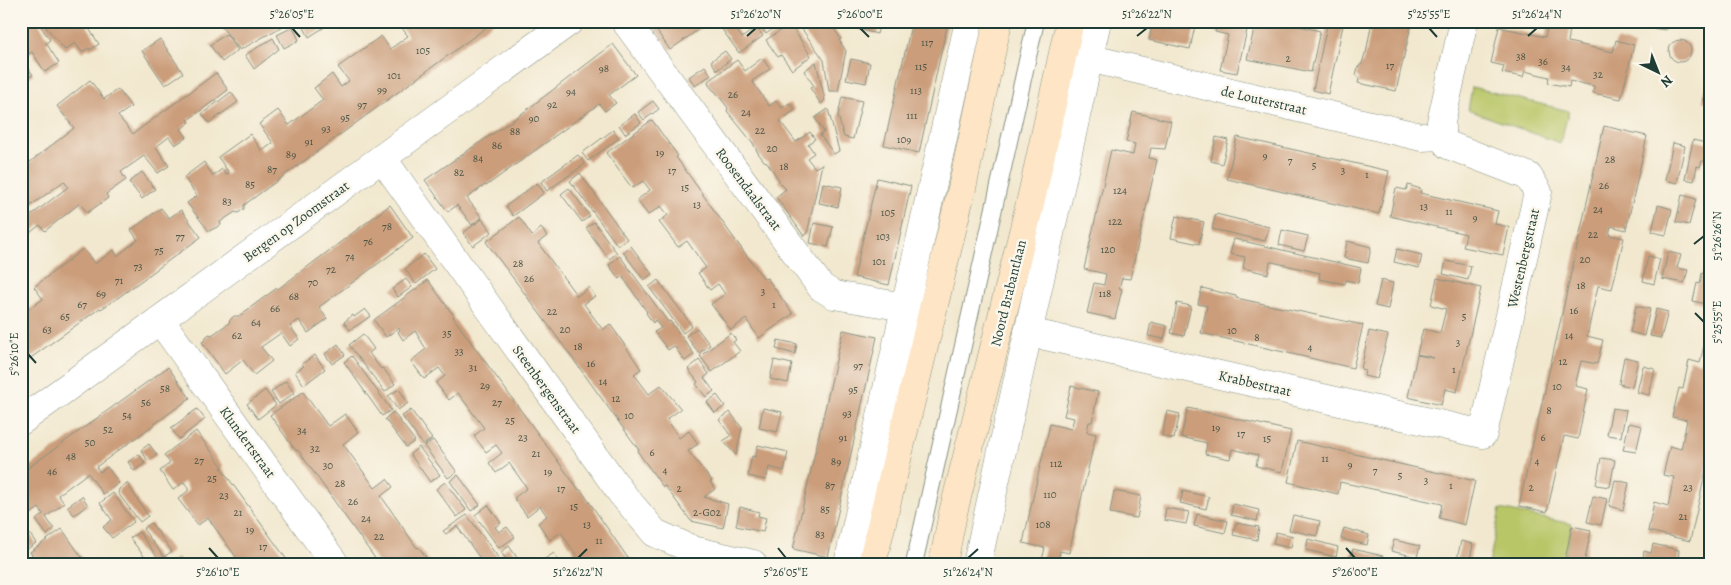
<svg xmlns="http://www.w3.org/2000/svg" width="1731" height="585" viewBox="0 0 1731 585" font-family="Alegreya,serif">
<rect width="100%" height="100%" fill="#fbf7ec"/>
<filter id="ink" filterUnits="userSpaceOnUse"><feTurbulence type="fractalNoise" baseFrequency=".02" numOctaves="2"/><feDisplacementMap in="SourceGraphic" scale="10" xChannelSelector="R" yChannelSelector="G"/><feConvolveMatrix kernelMatrix="1 2 1 2 8 2 1 2 1" color-interpolation-filters="sRGB"/></filter>
<filter id="wash" filterUnits="userSpaceOnUse"><feTurbulence type="fractalNoise" baseFrequency=".0096" numOctaves="4" result="noise"/><feDisplacementMap in="SourceGraphic" scale="20" xChannelSelector="R" yChannelSelector="G"/><feGaussianBlur stdDeviation="1.12" result="paint"/><feColorMatrix in="noise" values="0 0 0 0 0 0 0 0 0 0 0 0 0 0 0 0 0 1.4 0 .05"/><feComposite in="paint" operator="in"/></filter>
<g filter="url(#wash)">
<rect width="100%" height="100%" fill="#f2e8cf"/>
<g fill="#b9c668" stroke="#6c824e">
<path d="M1472,87L1569,111L1560,143L1468,110Z"/>
<path d="M1500,509L1572,524L1563,564H1489Z"/>
</g>
<g id="blocks">
<g fill="#cb9d7a">
<path d="M21,21H37L50,40L46,43L59,63L45,72L32,52L22,59L33,75L21,82Z"/>
<path d="M41,21H84L99,44L90,50L89,48L82,52L75,43L65,50Z"/>
<path d="M217,21H280L283,26L240,50Z"/>
<path d="M303,21H334L309,37L301,22Z"/>
<path d="M403,21H495L244,205V209L238,213L235,212L220,222L221,225L209,231L187,203L197,196L184,177L204,162L213,176L222,169L226,175L229,173L218,157L250,134L262,151L273,143L259,124L278,110L289,125L323,100L314,88L332,74L341,87L349,81L338,67L381,36L390,49L408,36L399,24Z"/>
<path d="M650,21H714L708,26L706,24L670,50Z"/>
<path d="M716,21H731L742,38L756,27L763,36L739,53Z"/>
<path d="M767,21H784L766,34L761,26Z"/>
<path d="M796,21H840L841,23L834,29L841,39L839,40L846,51L838,91H829L824,60Z"/>
<path d="M860,21H880L877,34L858,29Z"/>
<path d="M912,21H948L919,153L884,145Z"/>
<path d="M1153,21H1196L1190,49L1149,40Z"/>
<path d="M1256,21H1279L1320,31L1311,72L1247,59Z"/>
<path d="M1328,21H1344L1328,94L1313,90Z"/>
<path d="M1372,21H1412L1396,91L1358,83L1359,79L1356,75L1358,67L1362,64L1365,53H1366Z"/>
<path d="M1625,21H1643L1642,26Z"/>
<path d="M1644,21H1667L1666,30L1643,27Z"/>
<path d="M790,24L811,56L792,70L781,55L778,57L766,40Z"/>
<path d="M1217,24L1247,30L1237,73L1220,70L1228,35L1215,32Z"/>
<path d="M1548,25L1570,29L1568,42L1613,52L1616,40L1634,45L1621,99L1593,93L1594,86L1570,81L1569,87L1548,83L1549,77L1525,71L1523,77L1502,73L1504,66L1491,63L1499,27L1545,37Z"/>
<path d="M293,27L299,40L284,48L277,35Z"/>
<path d="M226,34L238,50L222,62L210,45Z"/>
<path d="M273,38L279,49L254,69L245,55Z"/>
<path d="M160,39L183,73L165,85L142,51Z"/>
<circle cx="1680" cy="51" r="11"/>
<path d="M613,44L636,75L609,95L616,103L605,111L599,104L486,186L485,185L467,198L482,218L472,225L457,205L448,212L425,180L520,115Z"/>
<path d="M725,51L731,59L717,70L711,61Z"/>
<path d="M762,58L770,69L752,81L769,106L776,101L782,108L790,103L795,110L780,121L796,142L810,132L815,139L808,144L814,153L807,158L815,168L822,164L807,234L804,236L776,197L786,189L779,182V180L767,162L764,161L758,153L753,143L727,111L728,108L715,91L713,90L709,85L708,81L737,60L745,71Z"/>
<path d="M851,59L870,63L866,83L846,79Z"/>
<path d="M816,62L825,100L821,104L810,88L814,86L804,71Z"/>
<path d="M705,66L711,75L695,86L689,77Z"/>
<path d="M216,73L228,90L188,120L190,122L181,129L187,137L175,145L169,137L156,147L169,166L158,173L144,156L121,172L126,180L106,194L108,198L87,213L80,203L45,231L40,225L23,238L26,241L21,245V223L68,187L64,181L21,213V191L30,184L21,172V169L74,128L57,106L90,80L104,99L118,89L131,107L118,116L133,134Z"/>
<path d="M1709,74H1710V103L1703,101Z"/>
<path d="M231,92L238,102L209,123L202,114Z"/>
<path d="M842,97L862,101L853,139L844,137L838,116Z"/>
<path d="M653,101L659,109L644,120L638,112Z"/>
<path d="M828,109L839,151L834,154L820,135L824,132L815,118Z"/>
<path d="M1133,112L1171,121L1165,149L1151,148L1149,158L1157,160L1130,279L1122,278L1119,288L1122,289L1115,319L1087,313L1094,283L1104,285L1106,274L1084,269L1111,150L1133,155L1135,144L1126,142Z"/>
<path d="M635,114L641,123L625,134L619,125Z"/>
<path d="M652,120L678,156L676,157L736,241L764,279L767,278L793,314L759,338L746,319L731,330L711,304L725,294L718,284L710,290L698,273L706,268L687,241L678,247L672,239L659,222L668,215L661,206L648,215L637,200L650,190L643,181L632,188L606,153Z"/>
<path d="M1604,126L1647,136L1626,230L1611,226L1609,235L1624,238L1612,289L1598,286L1587,336L1603,340L1597,364L1581,361L1575,386L1588,389L1578,439L1564,436L1547,512L1519,506Z"/>
<path d="M613,130L619,138L588,161L582,153Z"/>
<path d="M1216,137L1228,140L1222,164L1211,161Z"/>
<path d="M1237,137L1389,171L1379,214L1227,179Z"/>
<path d="M1693,140L1710,144V160L1702,161L1700,167L1697,166L1694,181L1685,179Z"/>
<path d="M1673,143L1685,146L1677,183L1665,180Z"/>
<path d="M578,155L585,164L547,191L541,182Z"/>
<path d="M142,172L155,189L142,199L129,182Z"/>
<path d="M580,173L627,239L618,246L570,181Z"/>
<path d="M877,178L911,186L889,285L854,277Z"/>
<path d="M537,183L544,193L513,216L506,206Z"/>
<path d="M823,183L842,187L838,207L819,203Z"/>
<path d="M1408,185L1421,189L1420,193L1498,211L1495,224L1509,227L1503,255L1463,247L1466,234L1390,216L1396,188L1406,190Z"/>
<path d="M569,188L590,216L582,222L561,194Z"/>
<path d="M1682,195L1696,199L1689,225L1676,222Z"/>
<path d="M390,205L413,238L319,307L327,319L308,333L299,320L290,326L299,339L290,346L281,333L261,347L272,361L254,375L243,360L225,374L202,342L205,340V338L209,334L212,335L229,323L230,320L234,316H239L277,288L278,289Z"/>
<path d="M1658,205L1672,209L1666,235L1652,232Z"/>
<path d="M161,208L169,218L181,210L201,237L119,297L101,309L100,308L21,365V306L25,312L43,299L34,287L83,249L95,264L114,250L117,256L138,240L131,230Z"/>
<path d="M1216,214L1269,227L1265,241L1212,229Z"/>
<path d="M1176,216L1204,222L1199,244L1171,238Z"/>
<path d="M519,217L532,236L541,228L547,236L538,243L577,296L589,287L595,296L584,304L603,330L610,324L617,334L641,369L634,374L649,394L661,385L681,409L667,419L679,438L689,431L698,444L688,451L712,481L710,482L715,489L704,497L728,504L723,528L691,521L665,486L663,487L638,452L639,450L552,330L486,242Z"/>
<path d="M482,219L492,232L473,246L463,233Z"/>
<path d="M594,222L617,253L609,259L586,228Z"/>
<path d="M814,223L833,227L828,247L810,243Z"/>
<path d="M1282,230L1308,236L1304,251L1279,245Z"/>
<path d="M1234,239L1361,268L1358,283L1346,280L1345,284L1319,279L1320,273L1272,262H1270L1268,274L1243,268L1245,257L1230,254Z"/>
<path d="M1347,241L1371,247L1368,263L1344,258Z"/>
<path d="M631,246L652,274L644,280L623,252Z"/>
<path d="M1397,249L1422,255L1419,268L1394,262Z"/>
<path d="M1668,252L1681,255L1677,268L1688,270L1684,283L1662,279Z"/>
<path d="M424,254L435,269L416,284L405,269Z"/>
<path d="M1709,254L1710,255V305L1693,301L1697,283L1700,284L1702,273L1705,274Z"/>
<path d="M620,256L668,322L670,321L694,354L685,361L674,346L668,350L654,332L661,328L655,320L653,323L646,313L647,312L622,276L619,279L609,265Z"/>
<path d="M1648,256L1660,259L1654,284L1643,281Z"/>
<path d="M1446,261L1471,266L1468,280L1443,274Z"/>
<path d="M1437,278L1481,288L1457,392L1445,389L1441,405L1408,397L1417,355L1434,358L1417,354L1423,329L1440,333L1446,309L1431,305Z"/>
<path d="M406,279L412,287L398,297L392,289Z"/>
<path d="M428,280L454,316L453,317L465,334L579,490H581L632,564H582L561,532L550,540L538,523L547,516L540,506L527,516L514,498L527,488L509,463L496,473L489,463L502,453L496,445L486,452L474,436L484,428L458,393L449,400L436,383L445,376L439,368L424,379L411,361L426,349L415,331L403,340L398,332L400,330L399,328L386,337L374,320Z"/>
<path d="M658,280L692,326L683,333L649,287Z"/>
<path d="M1381,280L1393,283L1388,309L1375,306Z"/>
<path d="M1202,288L1236,296V298L1363,325L1353,368L1201,333L1207,306L1198,304Z"/>
<path d="M1177,303L1191,306L1184,336L1171,333Z"/>
<path d="M1636,306L1650,309L1644,336L1630,332Z"/>
<path d="M365,309L371,316L350,330L344,322L353,315L354,317Z"/>
<path d="M1656,309L1668,312L1661,338L1650,336Z"/>
<path d="M1151,322L1167,326L1164,339L1148,336Z"/>
<path d="M1709,323L1710,452L1690,541L1648,531L1654,502L1668,506L1674,477L1663,475L1670,446L1681,449L1687,420L1672,417L1679,388L1683,389L1689,360L1700,363Z"/>
<path d="M697,328L710,345L699,353L686,336Z"/>
<path d="M843,330L877,337L828,557L793,549Z"/>
<path d="M1369,331L1388,335L1377,379L1364,376L1365,370L1361,369Z"/>
<path d="M731,333L736,340L733,342L740,351L712,372L700,356Z"/>
<path d="M363,334L374,349L369,353L381,369L383,368L395,384L385,392L349,345Z"/>
<path d="M778,340L797,344L795,354L776,349Z"/>
<path d="M338,344L345,355L332,364L325,354Z"/>
<path d="M315,355L325,369L304,385L295,372L304,366L302,364Z"/>
<path d="M352,356L391,410L382,416L344,362Z"/>
<path d="M1624,357L1638,360L1632,387L1619,384Z"/>
<path d="M699,360L709,374L704,378L714,391L706,397L696,384L698,382L688,369Z"/>
<path d="M774,360L792,364L788,383L770,379Z"/>
<path d="M1643,366L1655,369L1649,395L1637,392Z"/>
<path d="M168,367L190,398L96,467L100,472L107,467L119,483L103,494L88,473L58,495L64,503L46,517L54,529L47,535L36,520L43,514L39,508L21,521V473Z"/>
<path d="M286,381L294,393L279,404L271,392Z"/>
<path d="M1071,386L1098,392L1092,422H1089L1087,432L1096,434L1069,553L1060,551L1058,564H1031L1032,558L1042,560L1045,548L1023,543L1036,484L1050,424L1071,429L1074,418L1064,416Z"/>
<path d="M399,389L408,403L398,410L388,396Z"/>
<path d="M265,390L276,405L258,419L247,404Z"/>
<path d="M303,392L328,426L345,414L358,432L343,444L375,488L387,479L393,487L381,496L417,548L418,547L420,549L431,564H379L298,450L296,451L270,415Z"/>
<path d="M717,395L725,406L715,413L707,402Z"/>
<path d="M763,408L782,412L777,432L759,428Z"/>
<path d="M1188,408L1291,431L1282,472L1256,466L1258,455L1232,449L1230,459L1205,454L1207,443L1181,437Z"/>
<path d="M1612,408L1626,410L1621,437L1607,435Z"/>
<path d="M197,409L205,419L179,439L171,428Z"/>
<path d="M411,410L432,439L423,445L402,416Z"/>
<path d="M1167,411L1180,414L1174,439L1162,436Z"/>
<path d="M393,412L415,441L406,447L385,419Z"/>
<path d="M730,412L742,428L736,455L723,441L731,436L719,420Z"/>
<path d="M1629,423L1642,426L1636,452L1623,450Z"/>
<path d="M196,431L223,467L221,468L290,564H241L208,518L198,525L178,499L188,491V488L184,482L173,490L160,471L170,463L164,455Z"/>
<path d="M433,440L457,472L448,478L424,446Z"/>
<path d="M1297,441L1475,481L1465,525L1439,518L1442,504L1340,482L1338,494L1288,482Z"/>
<path d="M149,444L157,455L148,461L141,450Z"/>
<path d="M758,445L788,452L784,471L769,467L766,480L748,476L752,456L755,457Z"/>
<path d="M419,447L440,475L430,482L410,454Z"/>
<path d="M139,454L145,463L134,471L128,462Z"/>
<path d="M1601,458L1615,460L1610,487L1596,485Z"/>
<path d="M458,475L480,505L471,511L450,481Z"/>
<path d="M1615,480L1629,483L1623,510L1609,506Z"/>
<path d="M445,482L466,510L457,517L436,489Z"/>
<path d="M127,483L148,516L140,522L118,493L119,489Z"/>
<path d="M1114,491L1141,496L1137,518L1110,513Z"/>
<path d="M1183,491L1209,497L1206,509L1180,503Z"/>
<path d="M113,493L134,522L112,538L103,527L112,520L100,503Z"/>
<path d="M82,496L88,505L74,515L67,507Z"/>
<path d="M1593,496L1607,499L1601,525L1587,522Z"/>
<path d="M1233,504L1259,510L1257,521L1231,515Z"/>
<path d="M488,505L501,523L495,527L499,532L507,527L515,537L499,548L475,515Z"/>
<path d="M740,507L759,512L758,516L766,518L763,532L736,526Z"/>
<path d="M1166,508L1189,512L1186,524L1164,520Z"/>
<path d="M1197,514L1228,521L1225,533L1194,526Z"/>
<path d="M467,515L492,549L503,564H484L457,526L446,534L443,531Z"/>
<path d="M1293,515L1320,521L1317,536L1289,530Z"/>
<path d="M151,523L172,551L164,557L143,529Z"/>
<path d="M1236,523L1259,527L1257,540L1233,535Z"/>
<path d="M1572,526L1591,530L1584,564H1564Z"/>
<path d="M1344,528L1369,535L1367,545L1341,539Z"/>
<path d="M62,529L86,563L88,562L89,564H38L30,552Z"/>
<path d="M139,532L160,561L156,564H150L130,538Z"/>
<path d="M1276,532L1293,536L1291,548L1273,544Z"/>
<path d="M30,534L36,543L26,550L21,544V540Z"/>
<path d="M1308,539L1338,547L1336,557L1306,550Z"/>
<path d="M1394,540L1420,546L1417,557L1391,551Z"/>
<path d="M1461,541L1473,544L1469,564H1456Z"/>
<path d="M1653,544L1679,550L1678,564H1642L1644,551L1651,553Z"/>
<path d="M509,546L520,562L522,564H509L501,552Z"/>
<path d="M1353,549L1383,556L1381,564H1366L1350,560Z"/>
<path d="M554,553L558,559L553,564H545L543,560Z"/>
<path d="M177,558L181,564H169Z"/>
<path d="M1397,559L1413,563V564H1396Z"/>
</g>
</g>
</g>
<g filter="url(#ink)">
<use href="#blocks" fill-opacity="0" stroke="#889282" stroke-width="1"/>
<g fill="none" stroke-linecap="round" stroke-linejoin="round">
<defs>
<path id="service" d="M914,564L1036,21"/>
<g id="minor">
<path d="M625,21L821,287L834,295L905,307"/>
<path d="M1088,58L1421,137L1441,136"/>
<path d="M382,158L622,494L655,533L696,551L753,564"/>
<path d="M160,320L335,564"/>
<path d="M1028,332L1483,434L1538,192L1528,176L1448,145L1441,136V122L1464,21"/>
<path d="M21,421L570,21"/>
<path d="M848,564L969,21"/>
<path d="M977,564L1097,21"/>
</g>
<g id="secondary">
<path d="M872,564L962,188L998,21"/>
<path d="M943,564L953,513L1030,204L1070,21"/>
</g>
</defs>
<use href="#service" stroke="#889282" stroke-width="18"/>
<use href="#minor" stroke="#889282" stroke-width="29"/>
<use href="#secondary" stroke="#889282" stroke-width="29"/>
<use href="#service" stroke="#fff" stroke-width="16"/>
<use href="#minor" stroke="#fff" stroke-width="28"/>
<use href="#secondary" stroke="#fde5c5" stroke-width="28"/>
</g>
</g>
<path fill="none" stroke="#1f3d34" stroke-width="2" d="M292,28L300,37M860,28L869,37M1429,28L1437,37M747,36L756,28M1137,36L1147,28M1528,36L1537,28M1694,244L1704,236M1695,313L1704,322M28,354L36,363M209,548L218,558M778,548L786,558M1346,548L1355,558M578,558L587,549M968,558L978,549"/>
<g text-anchor="middle" stroke-width="5" stroke-linejoin="round" paint-order="stroke">
<g font-size="11" fill="#4a5546">
<text x="927" y="46">117</text>
<text x="423" y="54">105</text>
<text x="1521" y="60">38</text>
<text x="1288" y="62">2</text>
<text x="1543" y="65">36</text>
<text x="1390" y="69">17</text>
<text x="921" y="70">115</text>
<text x="1566" y="71">34</text>
<text x="604" y="72">98</text>
<text x="1598" y="78">32</text>
<text x="394" y="79">101</text>
<text x="382" y="93">99</text>
<text x="916" y="94">113</text>
<text x="571" y="95">94</text>
<text x="733" y="98">26</text>
<text x="362" y="108">97</text>
<text x="552" y="108">92</text>
<text x="746" y="116">24</text>
<text x="912" y="119">111</text>
<text x="345" y="121">95</text>
<text x="534" y="122">90</text>
<text x="326" y="132">93</text>
<text x="760" y="134">22</text>
<text x="515" y="135">88</text>
<text x="904" y="143">109</text>
<text x="309" y="145">91</text>
<text x="497" y="149">86</text>
<text x="772" y="152">20</text>
<text x="660" y="156">19</text>
<text x="291" y="158">89</text>
<text x="1265" y="159">9</text>
<text x="478" y="162">84</text>
<text x="1610" y="163">28</text>
<text x="1290" y="164">7</text>
<text x="1314" y="169">5</text>
<text x="784" y="170">18</text>
<text x="272" y="173">87</text>
<text x="672" y="174">17</text>
<text x="1343" y="174">3</text>
<text x="459" y="176">82</text>
<text x="1367" y="178">1</text>
<text x="250" y="188">85</text>
<text x="1604" y="189">26</text>
<text x="685" y="191">15</text>
<text x="1120" y="194">124</text>
<text x="227" y="205">83</text>
<text x="697" y="208">13</text>
<text x="1424" y="210">13</text>
<text x="1598" y="213">24</text>
<text x="1449" y="215">11</text>
<text x="888" y="216">105</text>
<text x="1475" y="221">9</text>
<text x="1115" y="225">122</text>
<text x="387" y="230">78</text>
<text x="1593" y="238">22</text>
<text x="180" y="240">77</text>
<text x="883" y="240">103</text>
<text x="368" y="245">76</text>
<text x="1108" y="253">120</text>
<text x="159" y="254">75</text>
<text x="350" y="260">74</text>
<text x="1585" y="263">20</text>
<text x="879" y="265">101</text>
<text x="518" y="267">28</text>
<text x="138" y="270">73</text>
<text x="331" y="273">72</text>
<text x="529" y="282">26</text>
<text x="119" y="284">71</text>
<text x="313" y="286">70</text>
<text x="1581" y="289">18</text>
<text x="763" y="295">3</text>
<text x="101" y="297">69</text>
<text x="1105" y="297">118</text>
<text x="294" y="300">68</text>
<text x="82" y="308">67</text>
<text x="774" y="308">1</text>
<text x="275" y="312">66</text>
<text x="1574" y="314">16</text>
<text x="552" y="315">22</text>
<text x="65" y="320">65</text>
<text x="1464" y="320">5</text>
<text x="256" y="326">64</text>
<text x="47" y="333">63</text>
<text x="565" y="333">20</text>
<text x="1232" y="334">10</text>
<text x="447" y="337">35</text>
<text x="237" y="339">62</text>
<text x="1569" y="339">14</text>
<text x="1257" y="341">8</text>
<text x="1458" y="346">3</text>
<text x="578" y="350">18</text>
<text x="1310" y="351">4</text>
<text x="459" y="355">33</text>
<text x="1563" y="365">12</text>
<text x="591" y="367">16</text>
<text x="858" y="369">97</text>
<text x="473" y="371">31</text>
<text x="1454" y="373">1</text>
<text x="603" y="385">14</text>
<text x="485" y="389">29</text>
<text x="1557" y="390">10</text>
<text x="165" y="392">58</text>
<text x="853" y="393">95</text>
<text x="616" y="402">12</text>
<text x="146" y="406">56</text>
<text x="497" y="406">27</text>
<text x="1549" y="414">8</text>
<text x="847" y="417">93</text>
<text x="127" y="419">54</text>
<text x="629" y="419">10</text>
<text x="510" y="424">25</text>
<text x="1216" y="431">19</text>
<text x="108" y="433">52</text>
<text x="302" y="434">34</text>
<text x="1241" y="437">17</text>
<text x="523" y="441">23</text>
<text x="843" y="441">91</text>
<text x="1543" y="441">6</text>
<text x="1267" y="442">15</text>
<text x="90" y="446">50</text>
<text x="315" y="452">32</text>
<text x="652" y="456">6</text>
<text x="536" y="457">21</text>
<text x="71" y="460">48</text>
<text x="1325" y="462">11</text>
<text x="199" y="464">27</text>
<text x="836" y="465">89</text>
<text x="1537" y="465">4</text>
<text x="1056" y="467">112</text>
<text x="1350" y="468">9</text>
<text x="328" y="469">30</text>
<text x="665" y="474">4</text>
<text x="1375" y="474">7</text>
<text x="52" y="475">46</text>
<text x="548" y="475">19</text>
<text x="1400" y="479">5</text>
<text x="212" y="482">25</text>
<text x="1426" y="484">3</text>
<text x="340" y="487">28</text>
<text x="830" y="489">87</text>
<text x="1451" y="489">1</text>
<text x="1531" y="491">2</text>
<text x="1688" y="491">23</text>
<text x="561" y="492">17</text>
<text x="679" y="492">2</text>
<text x="1050" y="498">110</text>
<text x="224" y="499">23</text>
<text x="353" y="505">26</text>
<text x="574" y="510">15</text>
<text x="825" y="513">85</text>
<text x="238" y="516">21</text>
<text x="707" y="516">2-G02</text>
<text x="1683" y="520">21</text>
<text x="366" y="522">24</text>
<text x="587" y="528">13</text>
<text x="1043" y="528">108</text>
<text x="250" y="533">19</text>
<text x="820" y="538">83</text>
<text x="379" y="540">22</text>
<text x="599" y="544">11</text>
<text x="263" y="550">17</text>
</g>
<g font-size="14" fill="#1f3d34" stroke="#fbf7ec">
<text transform="translate(1264 100) rotate(13)" y="5">de Louterstraat</text>
<text transform="translate(749 189) rotate(53)" y="5">Roosendaalstraat</text>
<text transform="translate(296 221) rotate(-36)" y="5">Bergen op Zoomstraat</text>
<text transform="translate(1523 258) rotate(-77)" y="5">Westenbergstraat</text>
<text transform="translate(1008 293) rotate(-76)" y="5">Noord Brabantlaan</text>
<text transform="translate(1255 383) rotate(13)" y="5">Krabbestraat</text>
<text transform="translate(547 389) rotate(54)" y="5">Steenbergenstraat</text>
<text transform="translate(248 442) rotate(54)" y="5">Klundertstraat</text>
</g>
</g>
<rect width="1731" height="585" fill="none" stroke="#fbf7ec" stroke-width="55"/>
<g transform="translate(1658 72) rotate(137)" stroke="#fbf7ec" stroke-width="4" paint-order="stroke">
<path d="M0-4L9 19L0 12L-9 19Z" fill="#1f3d34"/>
<text y="-8" font-size="14" font-weight="bold" text-anchor="middle" fill="#1f3d34">N</text>
</g>
<rect x="28" y="28" width="1676" height="530" fill="none" stroke="#1f3d34" stroke-width="2"/>
<g font-size="12" text-anchor="middle" fill="#1f3d34">
<text x="292" y="18">5°26'05"E</text>
<text x="756" y="18">51°26'20"N</text>
<text x="860" y="18">5°26'00"E</text>
<text x="1147" y="18">51°26'22"N</text>
<text x="1429" y="18">5°25'55"E</text>
<text x="1537" y="18">51°26'24"N</text>
<text transform="translate(1717 236) rotate(-90)" y="4">51°26'26"N</text>
<text transform="translate(1717 322) rotate(-90)" y="4">5°25'55"E</text>
<text transform="translate(14 354) rotate(-90)" y="4">5°26'10"E</text>
<text x="218" y="576">5°26'10"E</text>
<text x="578" y="576">51°26'22"N</text>
<text x="786" y="576">5°26'05"E</text>
<text x="968" y="576">51°26'24"N</text>
<text x="1355" y="576">5°26'00"E</text>
</g>
</svg>
